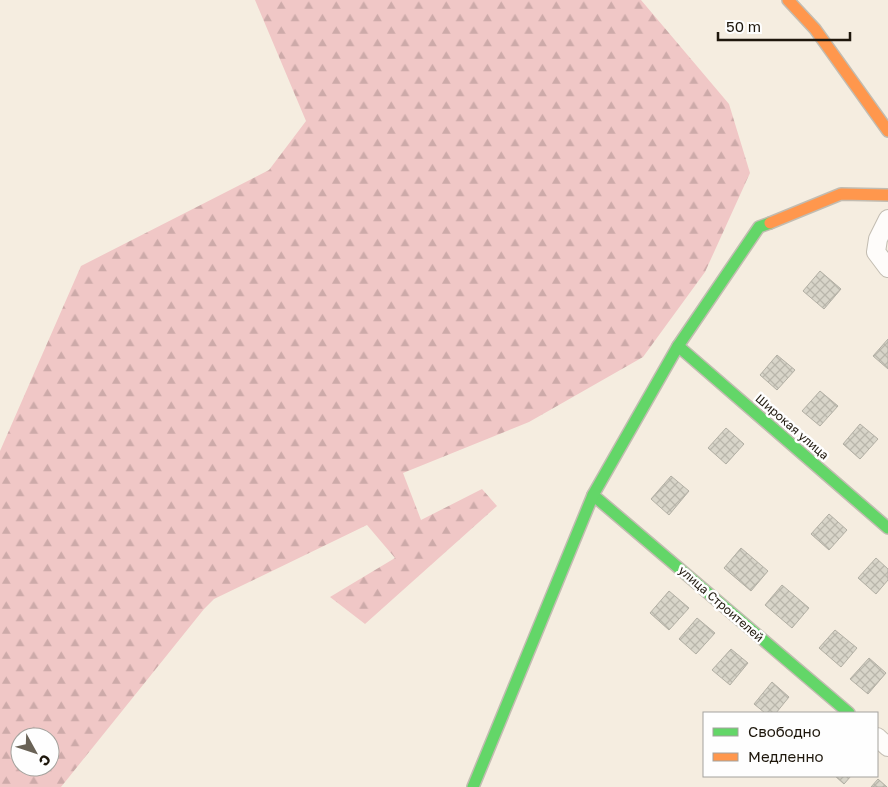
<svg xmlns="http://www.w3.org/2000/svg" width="888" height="787" viewBox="0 0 888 787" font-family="'Golos Text',sans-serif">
<defs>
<pattern id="forest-firs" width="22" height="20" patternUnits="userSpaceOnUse" patternTransform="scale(1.25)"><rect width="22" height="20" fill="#f0c7c6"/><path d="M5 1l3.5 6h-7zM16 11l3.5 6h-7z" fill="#cdaaa9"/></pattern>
<pattern id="building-cross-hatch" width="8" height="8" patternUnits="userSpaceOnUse" patternTransform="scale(1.25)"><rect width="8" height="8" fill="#d8d5c9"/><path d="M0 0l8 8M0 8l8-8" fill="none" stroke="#b9b6ab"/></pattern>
</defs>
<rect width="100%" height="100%" fill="#f5ede0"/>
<path fill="url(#forest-firs)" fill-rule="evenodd" d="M255,0H641L729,104L750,173L705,272L643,357L529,422L403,473L421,520L482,489L497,506L365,624L330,597L395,558L367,525L214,599L204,609L61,787H0V451L81,266L269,170L306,121ZM20,737H50V767H20Z"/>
<g fill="url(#building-cross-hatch)" stroke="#b2afa4">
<path d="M820,271L841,289L824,309L803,291Z"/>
<path d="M888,339V369L873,356Z"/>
<path d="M777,355L795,370L777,390L760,375Z"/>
<path d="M820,391L838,406L820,426L802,411Z"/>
<path d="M860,424L878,439L860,459L843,444Z"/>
<path d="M726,428L744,444L726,464L708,448Z"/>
<path d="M671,476L689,491L669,515L651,499Z"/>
<path d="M829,514L847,530L829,550L811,534Z"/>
<path d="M741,548L768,571L751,591L724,568Z"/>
<path d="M876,558L888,569V580L876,594L858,578Z"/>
<path d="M782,585L809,608L792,628L765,605Z"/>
<path d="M669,591L689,608L669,630L650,613Z"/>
<path d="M697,618L715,633L696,654L679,639Z"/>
<path d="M835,630L857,648L841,667L819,648Z"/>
<path d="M731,649L748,663L730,685L712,670Z"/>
<path d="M869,658L886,673L868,694L850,679Z"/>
<path d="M772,682L789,697L776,713H765L754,704Z"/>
<path d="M835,776H851L844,784Z"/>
<path d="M878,779L887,787H871Z"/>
</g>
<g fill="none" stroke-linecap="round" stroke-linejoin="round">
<defs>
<g id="street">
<path d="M888,219L878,239L876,252L888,268"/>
<path d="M877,737L888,747"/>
</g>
<g id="fast">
<path d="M678,346L888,528"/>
<path d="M593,495L849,713"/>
<path d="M473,787L593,495L678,346L759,227L770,223"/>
</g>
<g id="slow">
<path d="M788,0L815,29L888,131"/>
<path d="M770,223L841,194L888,195"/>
</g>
</defs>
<use href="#street" stroke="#c2bcb1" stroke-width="20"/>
<use href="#fast" stroke="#c2bcb1" stroke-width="14"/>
<use href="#slow" stroke="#c2bcb1" stroke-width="14"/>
<use href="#street" stroke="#fefcfa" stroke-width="18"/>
<use href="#fast" stroke="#63d668" stroke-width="11"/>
<use href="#slow" stroke="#ff974d" stroke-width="11"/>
</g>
<g text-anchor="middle" stroke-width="5" stroke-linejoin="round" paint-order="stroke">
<g font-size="12" fill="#1e170c" stroke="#fefefe">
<text transform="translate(792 427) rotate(41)" y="4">Широкая улица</text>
<text transform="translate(721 604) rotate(41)" y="4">улица Строителей</text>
</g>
</g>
<rect x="703" y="712" width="175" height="65" fill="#fefefe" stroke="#a4a29d"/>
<rect x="713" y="728" width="25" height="8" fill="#63d668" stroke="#a4a29d"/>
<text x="748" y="737" font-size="15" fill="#1e170c">Свободно</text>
<rect x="713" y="753" width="25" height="8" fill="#ff974d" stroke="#a4a29d"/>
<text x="748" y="762" font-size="15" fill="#1e170c">Медленно</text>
<g transform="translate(35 752) rotate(130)"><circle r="24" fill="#fefefe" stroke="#a4a29d"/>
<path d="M0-4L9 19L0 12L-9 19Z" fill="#696256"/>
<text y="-8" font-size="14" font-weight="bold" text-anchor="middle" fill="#1e170c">С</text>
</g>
<path d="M718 32v8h132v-8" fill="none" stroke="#1e170c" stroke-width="2.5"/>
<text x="726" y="32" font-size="15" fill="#1e170c" stroke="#fefefe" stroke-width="4" paint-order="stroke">50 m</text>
</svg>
